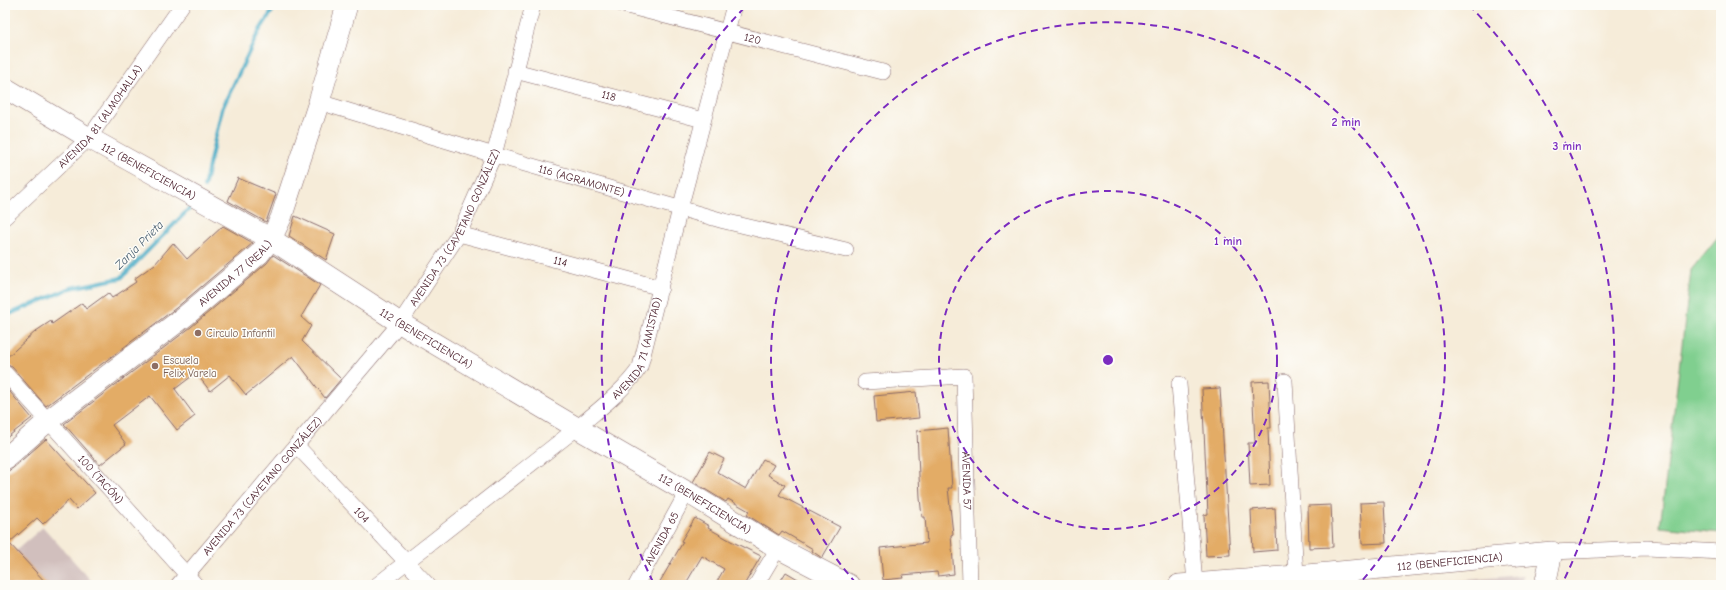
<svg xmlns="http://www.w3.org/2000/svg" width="1726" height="590" viewBox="0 0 1726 590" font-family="'Comic Neue',sans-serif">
<rect width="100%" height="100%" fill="#fdfcf7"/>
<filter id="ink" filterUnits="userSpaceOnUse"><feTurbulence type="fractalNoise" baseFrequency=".025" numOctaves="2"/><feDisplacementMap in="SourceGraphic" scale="8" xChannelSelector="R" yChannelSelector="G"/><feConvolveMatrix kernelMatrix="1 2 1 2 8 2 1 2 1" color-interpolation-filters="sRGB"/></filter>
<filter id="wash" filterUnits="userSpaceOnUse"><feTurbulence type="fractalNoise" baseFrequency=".012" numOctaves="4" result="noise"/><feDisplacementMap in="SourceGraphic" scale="16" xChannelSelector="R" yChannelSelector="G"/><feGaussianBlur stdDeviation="0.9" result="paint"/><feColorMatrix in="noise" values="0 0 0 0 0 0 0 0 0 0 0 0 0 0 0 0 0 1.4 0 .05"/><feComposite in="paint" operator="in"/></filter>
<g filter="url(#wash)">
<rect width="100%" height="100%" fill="#f6ecd9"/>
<g fill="#d1bfbd">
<path d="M43,527L95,585H6L5,584V560Z"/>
<path d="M1523,575L1521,585H1409Z"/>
</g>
<path fill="#80cf8f" stroke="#65775d" d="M1721,233V533L1660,527L1691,270Z"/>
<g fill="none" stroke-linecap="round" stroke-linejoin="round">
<g stroke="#45aac5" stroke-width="4">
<path d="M204,187L222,109L258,33L276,5"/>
<path d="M5,316L71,288L121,278L190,208"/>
</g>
</g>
<g id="blocks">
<g fill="#e3ac66">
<path d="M238,178L276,194L266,222L228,201Z"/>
<path d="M295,216L335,234L326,260L289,236Z"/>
<path d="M223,226L253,243L176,308L46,406L12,367L5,364V359L36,331L51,321L52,324L82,303L86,309L108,293L112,298L136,282L134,279L155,264L173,243L187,259Z"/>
<path d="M273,255L320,285L301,317L311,326L302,341L341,379L325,398L293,356L246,395L230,375L210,391L196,373L175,389L195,416L177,430L150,396L112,425L126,444L100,465L64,424L191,327L267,263Z"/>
<path d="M1269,381L1271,428H1268L1270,485L1250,486L1248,443H1255L1252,382Z"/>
<path d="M5,386L32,418L5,439Z"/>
<path d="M1220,388L1230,555L1206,556L1204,515L1208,514L1202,389Z"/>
<path d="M916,392L919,418L876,422L874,396Z"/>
<path d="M948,428L952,488H948L953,534L951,535L954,574L938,576L937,572L902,575L903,578L883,580L880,548L927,543L925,517H922L920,498L917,431Z"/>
<path d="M46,439L95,493L77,509L69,500L43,524L37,518L9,543L48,585H10L5,580V473L13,468Z"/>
<path d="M710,452L724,459L717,472L746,489L763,459L774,465L768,475L785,485L779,495L840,527L822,558L812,551L813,549L782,531L779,535L747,515L749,511L728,499L726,502L693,482Z"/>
<path d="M1384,502L1386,543L1362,544L1360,503Z"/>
<path d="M1331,505L1333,547L1309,548L1308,506Z"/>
<path d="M1275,508L1277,550L1253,552L1251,510Z"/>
<path d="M695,518L709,526L708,528L731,541L761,556L744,585H715L724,569L702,556L685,585H658L683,542L681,541Z"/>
<path d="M786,572L808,585H778Z"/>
</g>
</g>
</g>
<g filter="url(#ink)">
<use href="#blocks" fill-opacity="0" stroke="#866768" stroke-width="1"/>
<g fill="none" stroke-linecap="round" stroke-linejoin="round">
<defs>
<g id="street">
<path id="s1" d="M623,5L883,72"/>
<path id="s2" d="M515,71L703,120"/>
<path id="s3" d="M319,102L494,155L724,221L846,250"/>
<path id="s4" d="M5,217L89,138L182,5"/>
<path id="s5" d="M459,234L661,288"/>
<path id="s6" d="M5,373L196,585"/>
<path d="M1285,381L1296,576"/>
<path id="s7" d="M865,382L964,376L970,585"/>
<path d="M1179,384L1195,584"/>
<path id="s8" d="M296,445L428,585"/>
<path d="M1552,552L1647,548L1721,552"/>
<path id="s9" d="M178,585L400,323L459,234L494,155L533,5"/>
<path id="s10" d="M377,585L577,428C598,410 625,390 640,367L680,209L734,5"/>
<path id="s11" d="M636,585L687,492"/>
<path d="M756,585L778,548"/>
</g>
<g id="secondary">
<path id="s12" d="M5,88L89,138L271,239L400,323L577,428L687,492L778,548L849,585"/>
<path id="s13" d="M5,459L49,420L184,317L259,254L271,239L281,218L319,102L347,5"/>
<path id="s14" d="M1179,585L1296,576L1552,552L1545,585"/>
</g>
</defs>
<use href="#street" stroke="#866768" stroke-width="16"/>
<use href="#secondary" stroke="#866768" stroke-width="22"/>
<use href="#street" stroke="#fff" stroke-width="15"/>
<use href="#secondary" stroke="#fff" stroke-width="21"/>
</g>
</g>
<g fill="none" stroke="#7b2cbf" stroke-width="2" stroke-dasharray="7 5">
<circle cx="1108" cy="360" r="169"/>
<path d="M856 583A337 337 0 1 1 1360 583"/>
<path d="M653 582A506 506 0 0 1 747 5M1469 5A506 506 0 0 1 1563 582"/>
</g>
<g fill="#8d6e63" stroke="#fdfcf7" stroke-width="1.5">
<circle cx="198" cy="333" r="4"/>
<circle cx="155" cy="366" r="4"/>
</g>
<g text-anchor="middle" stroke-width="3" stroke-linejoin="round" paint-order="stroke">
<g font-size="11" fill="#4a1f2b" stroke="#fdfcf7">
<text dy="4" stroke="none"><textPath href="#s1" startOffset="134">120</textPath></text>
<text dy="4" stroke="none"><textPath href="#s2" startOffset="97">118</textPath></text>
<text dy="4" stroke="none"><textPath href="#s4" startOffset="139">AVENIDA 81 (ALMOHALLA)</textPath></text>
<text dy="4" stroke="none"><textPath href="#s12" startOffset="166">112 (BENEFICIENCIA)</textPath></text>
<text dy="4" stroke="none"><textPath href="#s3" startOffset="274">116 (AGRAMONTE)</textPath></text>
<text dy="4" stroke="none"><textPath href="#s9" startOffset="454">AVENIDA 73 (CAYETANO GONZÁLEZ)</textPath></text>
<text dy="4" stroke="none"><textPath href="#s5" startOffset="105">114</textPath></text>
<text dy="4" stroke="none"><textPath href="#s13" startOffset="296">AVENIDA 77 (REAL)</textPath></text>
<text dy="4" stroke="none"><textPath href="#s12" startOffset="490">112 (BENEFICIENCIA)</textPath></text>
<text dy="4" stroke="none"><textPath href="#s10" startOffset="358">AVENIDA 71 (AMISTAD)</textPath></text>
<text dy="4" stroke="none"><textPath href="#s6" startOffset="143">100 (TACÓN)</textPath></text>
<text dy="4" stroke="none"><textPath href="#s7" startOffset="204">AVENIDA 57</textPath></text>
<text dy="4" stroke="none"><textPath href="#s9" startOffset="130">AVENIDA 73 (CAYETANO GONZÁLEZ)</textPath></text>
<text dy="4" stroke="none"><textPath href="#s12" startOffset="814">112 (BENEFICIENCIA)</textPath></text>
<text dy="4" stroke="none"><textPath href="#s8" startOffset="96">104</textPath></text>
<text dy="4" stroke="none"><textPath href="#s11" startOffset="53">AVENIDA 65</textPath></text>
<text dy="4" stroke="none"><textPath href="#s14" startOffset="272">112 (BENEFICIENCIA)</textPath></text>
</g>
<g font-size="11" fill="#785e54" stroke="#fdfcf7" text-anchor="start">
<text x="206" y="337">Circulo Infantil</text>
<text x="163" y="364">Escuela<tspan x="163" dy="13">Felix Varela</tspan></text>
</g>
<g font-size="12" font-style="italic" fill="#485e70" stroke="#fdfcf7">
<text transform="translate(139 245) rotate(-45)" y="4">Zanja Prieta</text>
</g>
</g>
<circle cx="1108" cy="360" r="6" fill="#7b2cbf" stroke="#fdfcf7" stroke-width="2"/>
<g font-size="12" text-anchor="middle" font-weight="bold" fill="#7b2cbf" stroke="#fdfcf7" stroke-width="3" stroke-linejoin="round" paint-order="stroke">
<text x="1346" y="126">2 min</text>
<text x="1567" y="150">3 min</text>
<text x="1228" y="245">1 min</text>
</g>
<rect width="1726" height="590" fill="none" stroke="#fdfcf7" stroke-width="20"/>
</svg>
